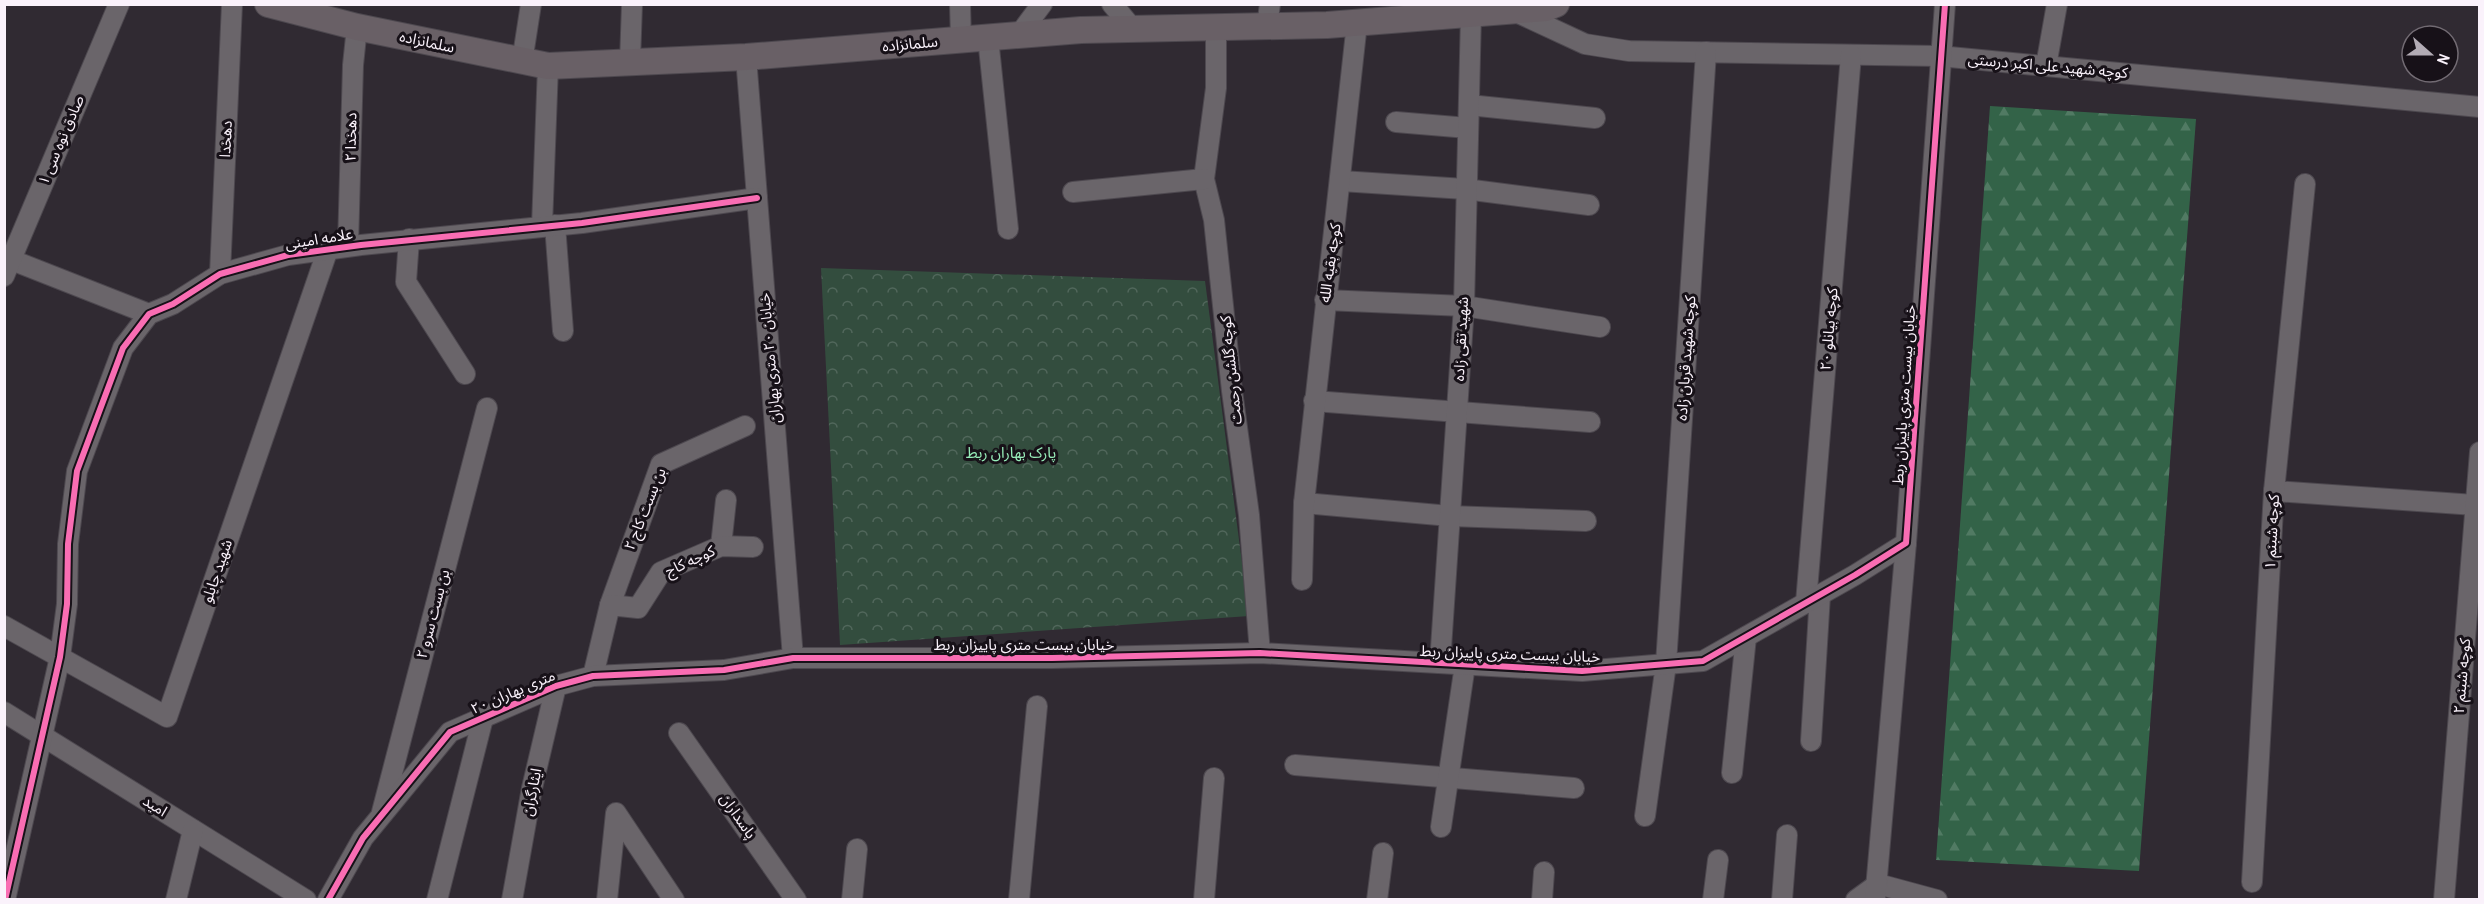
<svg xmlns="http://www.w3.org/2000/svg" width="2484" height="904" viewBox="0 0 2484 904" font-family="'Archivo Narrow','Noto Sans Arabic',sans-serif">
<defs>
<pattern id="forest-firs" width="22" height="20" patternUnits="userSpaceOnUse" patternTransform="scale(1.5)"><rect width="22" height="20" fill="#336348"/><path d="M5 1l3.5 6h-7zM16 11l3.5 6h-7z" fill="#517a63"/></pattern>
<pattern id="park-crowns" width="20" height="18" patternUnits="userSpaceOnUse" patternTransform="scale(1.5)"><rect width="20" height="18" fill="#334d3e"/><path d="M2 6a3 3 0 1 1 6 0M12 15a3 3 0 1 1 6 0" fill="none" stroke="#51675b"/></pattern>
</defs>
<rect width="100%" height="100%" fill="#302a32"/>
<path fill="url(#forest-firs)" d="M1990,106L2196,119L2139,871L1936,860Z"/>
<path fill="url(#park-crowns)" d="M821,268L1205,281L1249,616L840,645Z"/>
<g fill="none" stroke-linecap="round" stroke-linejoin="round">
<defs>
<g id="minor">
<path d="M960,4L961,40"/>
<path d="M1112,4L1133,29"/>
<path d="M1514,11L1585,44L1629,51L1939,56L2480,107"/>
<path d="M1267,26L1270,4"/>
<path d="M1216,27V88L1204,179L1214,220L1232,391L1249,515L1260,653"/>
<path d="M1019,35L1042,4"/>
<path d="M988,38L1008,229"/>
<path d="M746,57L793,658"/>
<path d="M522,62L531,4"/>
<path d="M630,62L632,4"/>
<path d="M2046,66L2057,4"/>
<path d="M1469,105L1595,118"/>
<path d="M1396,122L1468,128"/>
<path d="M1341,181L1465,189L1589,205"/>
<path d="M1073,192L1204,179"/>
<path d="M555,225L563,331"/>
<path d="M542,226L548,66"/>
<path d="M409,239L406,282L465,374"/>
<path d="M348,246L353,65L357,27"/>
<path d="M4,257L149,314"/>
<path d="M220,274L232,4"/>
<path d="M4,276L119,4"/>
<path d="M1325,300L1464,306L1600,327"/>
<path d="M1314,401L1590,422"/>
<path d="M2274,491L2475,505"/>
<path d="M1304,503L1450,516L1586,521"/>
<path d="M721,546L726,500"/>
<path d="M1302,580L1304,503L1357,23"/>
<path d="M1806,603L1851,55"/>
<path d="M610,605L661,464L745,426"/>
<path d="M4,626L167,717L328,249"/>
<path d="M1440,663L1464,306L1471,14"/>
<path d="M593,676L610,605L638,608L661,572L721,546L753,547"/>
<path d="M4,712L306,900"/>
<path d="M679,733L796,900"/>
<path d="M1811,741L1820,595"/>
<path d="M1295,765L1574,788"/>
<path d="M1732,773L1746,637"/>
<path d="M382,812L487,408"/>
<path d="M1645,816L1666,664L1706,52"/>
<path d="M1441,827L1465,665"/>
<path d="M2252,882L2274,491L2305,184"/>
<path d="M1878,884L1937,900"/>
<path d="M5,900L60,657L67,604L68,544L77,471L123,348L149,314L173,304L220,274L288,255L361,245L582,223L757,198"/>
<path d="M176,900L193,830"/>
<path d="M328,900L363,838L450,732L556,686L593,676L724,670L793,658H1052L1260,653L1582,671L1703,661L1855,575L1906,543L1945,4"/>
<path d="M437,900L483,718"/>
<path d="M512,900L532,788L556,686"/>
<path d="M607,900L616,813L674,900"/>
<path d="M852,900L857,849"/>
<path d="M1019,900L1037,706"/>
<path d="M1204,900L1214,778"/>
<path d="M1377,900L1383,853"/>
<path d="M1542,900L1544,872"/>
<path d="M1713,900L1718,860"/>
<path d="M1782,900L1787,835"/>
<path d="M1856,900L1878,884"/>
<path d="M1875,900L1906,543"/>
<path d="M2444,900L2480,452"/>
</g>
<path id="major" d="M268,4L357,27L548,66L746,57L1081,30L1327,25L1546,8L1556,4"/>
</defs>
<use href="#minor" stroke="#4d484f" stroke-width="22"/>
<use href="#major" stroke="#4d484f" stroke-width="28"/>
<use href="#minor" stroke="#6a656a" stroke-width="20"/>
<use href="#major" stroke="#696066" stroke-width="26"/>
<defs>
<g id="cycleway">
<path d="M5,900L60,657L67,604L68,544L77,471L123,348L149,314L173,304L220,274L288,255L361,245L582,223L757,198"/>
<path d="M328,900L363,838L450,732L556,686L593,676L724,670L793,658H1052L1260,653L1582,671L1703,661L1855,575L1906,543L1945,4"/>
</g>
</defs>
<use href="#cycleway" stroke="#171118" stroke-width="10"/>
<use href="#cycleway" stroke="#f96db3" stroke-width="6"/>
</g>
<g text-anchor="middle" stroke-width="6" stroke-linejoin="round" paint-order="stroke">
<g font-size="15" fill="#faf2fb" stroke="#171118">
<text transform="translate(427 42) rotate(12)" y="5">سلمانزاده</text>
<text transform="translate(910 44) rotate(-5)" y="5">سلمانزاده</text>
<text transform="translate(2048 66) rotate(5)" y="5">کوچه شهید علی اکبر درستی</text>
<text transform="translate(351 137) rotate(-89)" y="5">دهخدا ۲</text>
<text transform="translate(226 139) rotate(-87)" y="5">دهخدا</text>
<text transform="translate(61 140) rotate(-67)" y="5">صادق نوه سی ۱</text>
<text transform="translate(319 239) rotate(-9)" y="5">علامه امینی</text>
<text transform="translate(1330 263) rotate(-82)" y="5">کوچه بقیه الله</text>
<text transform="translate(1829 329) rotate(-85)" y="5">کوچه بیانلو ۲۰</text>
<text transform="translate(1461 339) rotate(-87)" y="5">شهید تقی زاده</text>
<text transform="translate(770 358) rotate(-95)" y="5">خیابان ۲۰ متری بهاران</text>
<text transform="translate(1686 358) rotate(-86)" y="5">کوچه شهید قربان زاده</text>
<text transform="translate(1231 370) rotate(-96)" y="5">کوچه گلشن رحمت</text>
<text transform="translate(1904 395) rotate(-86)" y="5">خیابان بیست متری پاییزان ربط</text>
<text transform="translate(645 509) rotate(-68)" y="5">بن بست کاج ۲</text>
<text transform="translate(2272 532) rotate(-87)" y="5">کوچه شبنم ۱</text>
<text transform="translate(690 561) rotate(-25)" y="5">کوچه کاج</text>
<text transform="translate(217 571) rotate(-71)" y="5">شهید چایلو</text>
<text transform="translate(433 614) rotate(-75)" y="5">بن بست سرو ۲</text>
<text x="1024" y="650">خیابان بیست متری پاییزان ربط</text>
<text transform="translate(1510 654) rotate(2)" y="5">خیابان بیست متری پاییزان ربط</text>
<text transform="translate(2462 676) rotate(-85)" y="5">کوچه شبنم ۲</text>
<text transform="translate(513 692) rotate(-23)" y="5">۲۰ متری بهاران</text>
<text transform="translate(532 792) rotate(-79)" y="5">ایثارگران</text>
<text transform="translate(155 806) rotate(32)" y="5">امید</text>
<text transform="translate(738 816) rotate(55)" y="5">پاسداران</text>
</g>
<g font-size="15" fill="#98eeba" stroke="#171118">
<text x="1011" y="458">پارک بهاران ربط</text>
</g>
</g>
<rect width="2484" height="904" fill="none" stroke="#faf2fb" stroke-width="12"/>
<g transform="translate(2430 54) rotate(111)"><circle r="28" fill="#171118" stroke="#726b73" stroke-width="1.5"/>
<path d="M0-4.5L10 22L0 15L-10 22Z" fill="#b3acb5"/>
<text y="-9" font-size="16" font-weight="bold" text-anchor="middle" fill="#faf2fb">N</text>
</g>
</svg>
